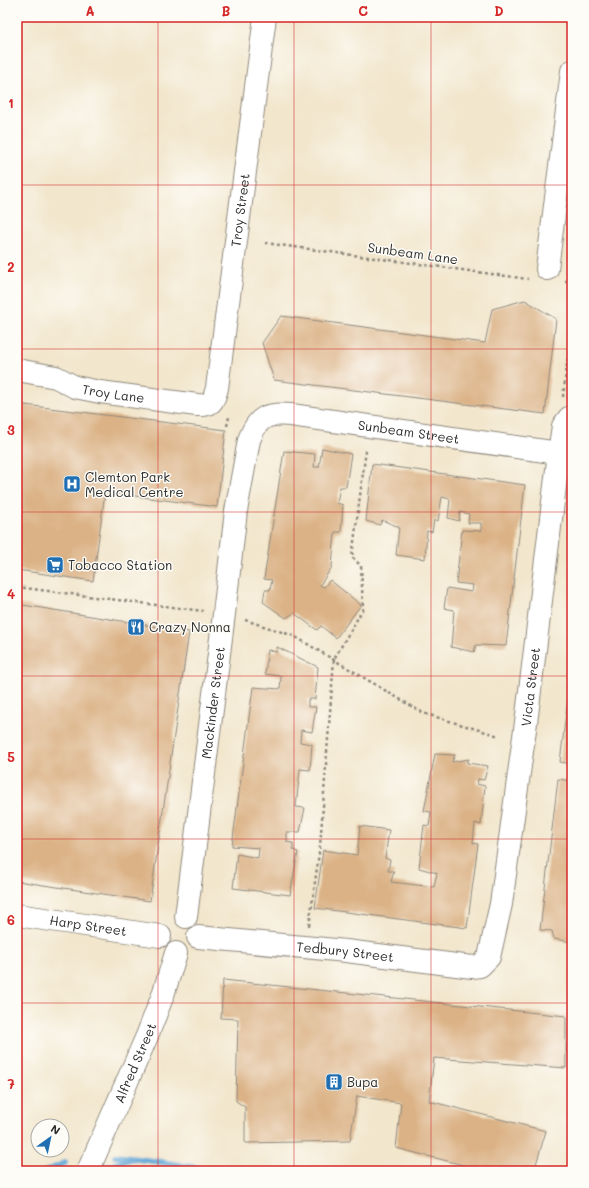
<svg xmlns="http://www.w3.org/2000/svg" width="589" height="1188" viewBox="0 0 589 1188" font-family="Mali,sans-serif">
<rect width="100%" height="100%" fill="#fdfcf7"/>
<filter id="ink" filterUnits="userSpaceOnUse"><feTurbulence type="fractalNoise" baseFrequency=".025" numOctaves="2"/><feDisplacementMap in="SourceGraphic" scale="8" xChannelSelector="R" yChannelSelector="G"/><feConvolveMatrix kernelMatrix="1 2 1 2 8 2 1 2 1" color-interpolation-filters="sRGB"/></filter>
<filter id="wash" filterUnits="userSpaceOnUse"><feTurbulence type="fractalNoise" baseFrequency=".012" numOctaves="4" result="noise"/><feDisplacementMap in="SourceGraphic" scale="16" xChannelSelector="R" yChannelSelector="G"/><feGaussianBlur stdDeviation="0.9" result="paint"/><feColorMatrix in="noise" values="0 0 0 0 0 0 0 0 0 0 0 0 0 0 0 0 0 1.4 0 .05"/><feComposite in="paint" operator="in"/></filter>
<g filter="url(#wash)">
<rect width="100%" height="100%" fill="#f2e6cc"/>
<g fill="none" stroke-linecap="round" stroke-linejoin="round">
<g stroke="#5fa5d5" stroke-width="6">
<path d="M115,1156L161,1162L215,1171"/>
<path d="M109,1166L130,1159"/>
<path d="M47,1171L65,1163"/>
</g>
</g>
<g id="blocks">
<g fill="#dbb286">
<path d="M525,300L556,319L545,414L274,380L262,343L281,316L485,343L492,309Z"/>
<path d="M17,404L226,430L217,507L105,492L93,581L17,570Z"/>
<path d="M322,448L351,454L346,487H340L337,503L343,505L341,532H335L332,567L320,585L324,587L330,580L361,605L336,638L321,626L317,630L294,613L286,618L263,602L265,590H270L272,580L264,579L284,451L315,454L314,467H319Z"/>
<path d="M372,464L525,485L506,646L476,645L474,652L451,647L454,610L444,608L447,588L472,592L473,585L456,583L462,530L481,531V523H468L469,514L460,512L459,521L448,518L450,499L442,497L438,521L434,520L432,532L427,531L425,559L396,555L399,527L382,520L380,525L366,521Z"/>
<path d="M17,604L189,632L150,901L17,881Z"/>
<path d="M277,647L318,667L315,699H308V707H316L312,732L301,730L300,742L312,744L310,770L300,769L296,807L305,808L300,832H287V842L293,843V850L298,852L290,895L233,888L237,854L258,858L259,848L232,846L253,687L280,689L281,676L265,674L268,650L277,652Z"/>
<path d="M571,673H572V764L560,762Z"/>
<path d="M435,754L455,755L452,762L469,759L467,763L488,766L484,780L478,779L477,784L485,786L481,825L475,823L473,843L478,844L467,928L315,908L323,850L357,855L360,826L389,830L385,858L390,860L388,871H394L391,882L434,887L437,873L419,868L424,825L429,826L431,812L424,811Z"/>
<path d="M558,779L572,781V942L554,939L552,931L540,930Z"/>
<path d="M223,980L566,1016V1068L434,1058L429,1101L546,1131L534,1171H487L396,1148L401,1103L357,1096L350,1141L245,1143V1107L236,1101L238,1019L221,1018Z"/>
</g>
</g>
</g>
<g filter="url(#ink)">
<use href="#blocks" fill-opacity="0" stroke="#8e887c" stroke-width="1"/>
<g fill="none" stroke-linecap="round" stroke-linejoin="round">
<defs>
<g id="minor">
<path d="M547,269L572,71"/>
<path id="s1" d="M17,370L56,377L75,387L100,392L197,405C212,406 213,402 217,388L265,17"/>
<path id="s2" d="M17,915L160,936"/>
<path id="s3" d="M186,917L224,614L236,511L249,440C258,416 267,413 291,415L559,453"/>
<path id="s4" d="M198,937L346,951L472,967L480,966L489,957L501,904L527,715L559,453L563,426L569,418"/>
<path id="s5" d="M88,1171L147,1036L163,995L176,953"/>
</g>
</defs>
<use href="#minor" stroke="#8e887c" stroke-width="24"/>
<g stroke="#8e887c" stroke-width="2.5" stroke-dasharray="3 3" stroke-linecap="butt">
<path d="M265,243L528,279"/>
<path d="M565,281H572"/>
<path d="M563,397L572,324"/>
<path d="M227,426L229,417"/>
<path d="M17,587L203,611"/>
<path d="M245,620L294,636L423,713L499,736"/>
<path d="M309,926L320,846L334,659L363,609L361,566L352,557L366,450"/>
</g>
<use href="#minor" stroke="#fff" stroke-width="22"/>
</g>
</g>
<path fill="none" stroke="#d62828" stroke-width="1" stroke-opacity="0.55" d="M158,17V1171M294,17V1171M431,17V1171M17,185H572M17,349H572M17,512H572M17,676H572M17,839H572M17,1003H572"/>
<defs>
<symbol id="hospital-square" viewBox="-11 -11 22 22"><rect x="-9" y="-9" width="18" height="18" rx="4" fill="#1f6fb2" stroke="#fdfcf7"/><path d="M-5-5h3v3.5h4V-5h3V5h-3V1.5h-4V5h-3Z" fill="#fff"/></symbol>
<symbol id="supermarket-square" viewBox="-11 -11 22 22"><rect x="-9" y="-9" width="18" height="18" rx="4" fill="#1f6fb2" stroke="#fdfcf7"/><path d="M-6-5.5h2.5l.6 2H6L4.5 2H-2.5L-4.4-4H-6ZM-1.5 3.2a1.3 1.3 0 1 0 .1 0ZM3 3.2a1.3 1.3 0 1 0 .1 0Z" fill="#fff"/></symbol>
<symbol id="restaurant-square" viewBox="-11 -11 22 22"><rect x="-9" y="-9" width="18" height="18" rx="4" fill="#1f6fb2" stroke="#fdfcf7"/><path d="M-5-6h1v4h1v-4h1v4h1v-4h1v5L-1.5 .5V6h-2V.5L-5-1ZM5-6V6H3V1.5H1.5Q1.5-4 5-6Z" fill="#fff"/></symbol>
<symbol id="building-square" viewBox="-11 -11 22 22"><rect x="-9" y="-9" width="18" height="18" rx="4" fill="#1f6fb2" stroke="#fdfcf7"/><path d="M-4-6H4V6H1V3H-1V6H-4ZM-2.5-4.3h1.7v1.8h-1.7ZM.8-4.3h1.7v1.8H.8ZM-2.5-1h1.7V.8h-1.7ZM.8-1h1.7V.8H.8Z" fill="#fff"/></symbol>
</defs>
<g fill-rule="evenodd">
<use href="#hospital-square" x="62" y="474" width="20" height="20"/>
<use href="#supermarket-square" x="45" y="555" width="20" height="20"/>
<use href="#restaurant-square" x="126" y="617" width="20" height="20"/>
<use href="#building-square" x="324" y="1072" width="20" height="20"/>
</g>
<g text-anchor="middle" stroke-width="3" stroke-linejoin="round" paint-order="stroke">
<g font-size="13" fill="#2b2b2b" stroke="#fdfcf7">
<text dy="5" stroke="none"><textPath href="#s1" startOffset="394">Troy Street</textPath></text>
<text transform="translate(413 253) rotate(8)" y="5">Sunbeam Lane</text>
<text dy="5" stroke="none"><textPath href="#s1" startOffset="100">Troy Lane</textPath></text>
<text dy="5" stroke="none"><textPath href="#s3" startOffset="655">Sunbeam Street</textPath></text>
<text dy="5" stroke="none"><textPath href="#s4" startOffset="570">Victa Street</textPath></text>
<text dy="5" stroke="none"><textPath href="#s3" startOffset="216">Mackinder Street</textPath></text>
<text dy="5" stroke="none"><textPath href="#s2" startOffset="72">Harp Street</textPath></text>
<text dy="5" stroke="none"><textPath href="#s4" startOffset="148">Tedbury Street</textPath></text>
<text dy="5" stroke="none"><textPath href="#s5" startOffset="118">Alfred Street</textPath></text>
</g>
<g font-size="13" fill="#2b2b2b" stroke="#fdfcf7" text-anchor="start">
<text x="85" y="482">Clemton Park<tspan x="85" dy="15">Medical Centre</tspan></text>
<text x="68" y="570">Tobacco Station</text>
<text x="149" y="632">Crazy Nonna</text>
<text x="347" y="1087">Bupa</text>
</g>
</g>
<rect width="589" height="1188" fill="none" stroke="#fdfcf7" stroke-width="44"/>
<g transform="translate(50 1138) rotate(33)"><circle r="19" fill="#fdfcf7" stroke="#a9a8a5"/>
<path d="M0-3L7 15L0 10L-7 15Z" fill="#1f6fb2"/>
<text y="-6" font-size="11" font-weight="bold" text-anchor="middle" fill="#2b2b2b">N</text>
</g>
<rect x="22" y="22" width="545" height="1144" fill="none" stroke="#d62828" stroke-width="1.5"/>
<g font-size="13" text-anchor="middle" font-weight="bold" fill="#d62828">
<text x="90" y="16">A</text>
<text x="226" y="16">B</text>
<text x="363" y="16">C</text>
<text x="499" y="16">D</text>
<text x="11" y="108">1</text>
<text x="11" y="272">2</text>
<text x="11" y="435">3</text>
<text x="11" y="599">4</text>
<text x="11" y="762">5</text>
<text x="11" y="925">6</text>
<text x="11" y="1089">7</text>
</g>
</svg>
